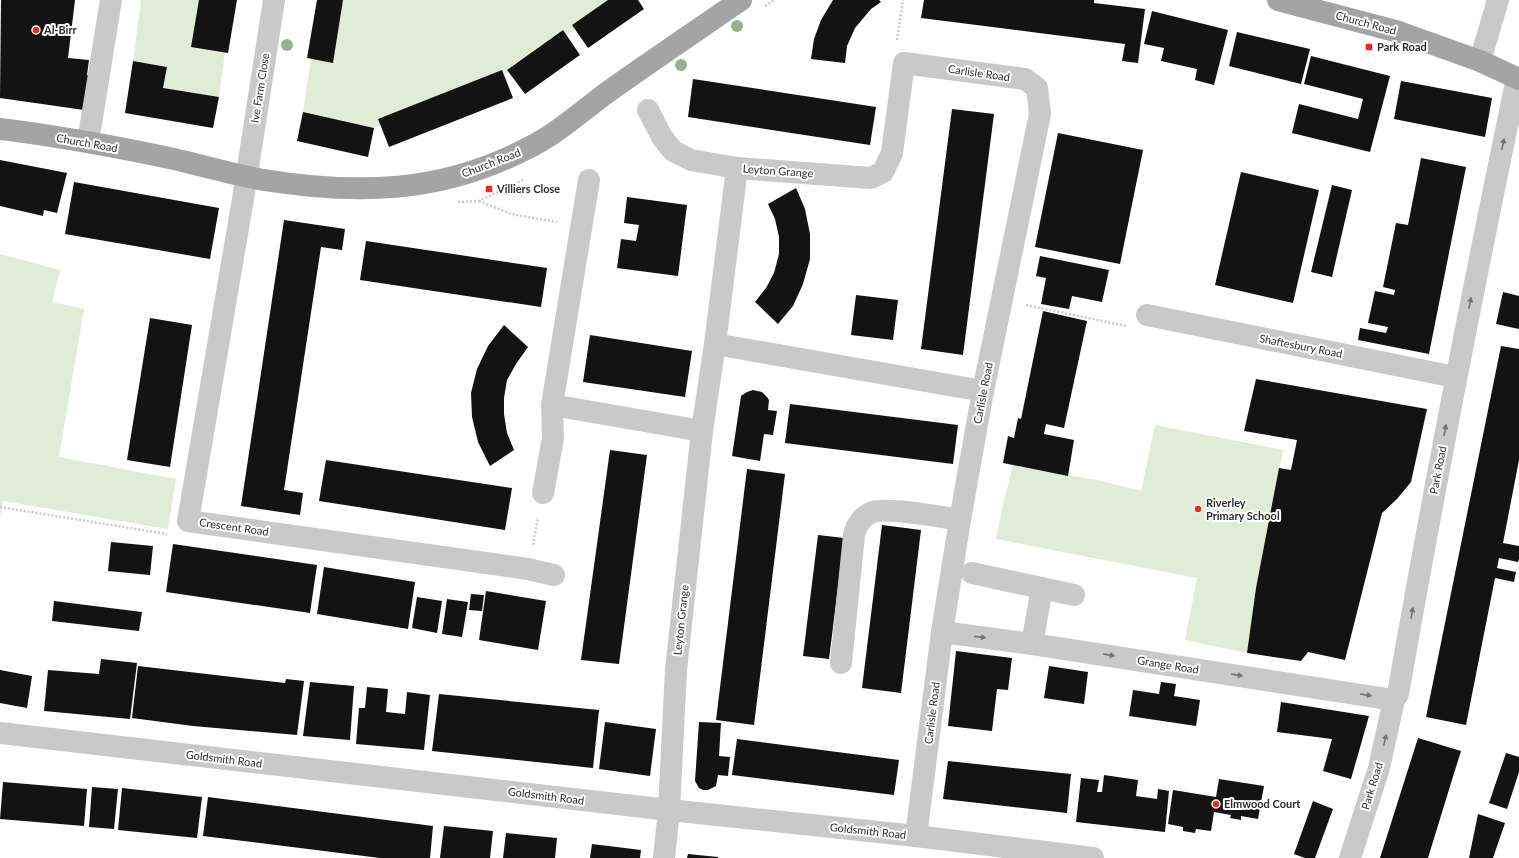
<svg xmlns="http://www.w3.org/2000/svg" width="1519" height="858" viewBox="0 0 1519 858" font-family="Lato,sans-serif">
<rect width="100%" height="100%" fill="#fff"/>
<g fill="#e0ecd8">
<path d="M141,0H199L225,52L219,97L163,88L167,67L133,61Z"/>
<path d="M343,0H608L572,25L575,29L566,36L562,30L507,69L509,72L504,75L502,70L374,128L303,112L311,59L333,62Z"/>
<path d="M0,254L60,270L52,302L84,309L59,457L176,479L168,529L3,501L0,517Z"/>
<path d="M1155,425L1283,450L1256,588L1247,653L1185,640L1197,578L996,539L1003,505L1013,465L1102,481L1141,491Z"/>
</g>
<g fill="#131313">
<path d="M1,0H75L68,58L89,60L87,75H89L84,110L0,98Z"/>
<path d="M199,0H237L228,53L191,47Z"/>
<path d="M317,0H343L333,63L307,58Z"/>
<path d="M608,0H638L644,9L588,48L572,25Z"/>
<path d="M833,0H879L881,2L871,9L855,28L847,46L845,63L811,59L814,39L821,20Z"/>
<path d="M924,0H1094V3L1145,9L1138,63L1122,61L1125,44L921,18Z"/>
<path d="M1152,11L1228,30L1214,85L1195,80L1197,69L1161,61L1164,48L1144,44Z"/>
<path d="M563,30L580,55L525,94L507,70Z"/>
<path d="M1237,32L1310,49L1301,84L1229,66Z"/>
<path d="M1311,56L1390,76L1370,152L1292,133L1299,104L1358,119L1363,99L1304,84Z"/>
<path d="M133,61L167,67L163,88L219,97L213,128L125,113Z"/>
<path d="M502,70L513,98L389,147L378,119Z"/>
<path d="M693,79L876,107L870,145L688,117Z"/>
<path d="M1401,81L1492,98L1485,137L1394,119Z"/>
<path d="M952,109L994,114L963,355L921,349Z"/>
<path d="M303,112L374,128L368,157L297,141Z"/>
<path d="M1058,133L1143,150L1120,264L1035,247Z"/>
<path d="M1421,158L1466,167L1429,354L1358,340L1360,328L1386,333L1388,327L1368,323L1375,291L1394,295L1395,290L1383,287L1396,223L1408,225Z"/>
<path d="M0,160L67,173L57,213L44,210L43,216L0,206Z"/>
<path d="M1241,172L1319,190L1293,303L1215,285Z"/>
<path d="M74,182L219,208L210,259L65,234Z"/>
<path d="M1332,185L1352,190L1332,277L1311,272Z"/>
<path d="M796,188L805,209L810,234V259L803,284L793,306L778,324L755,302L766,288L774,273L779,254V237L775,219L768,204Z"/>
<path d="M627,197L687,205L678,276L617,268L621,239L636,241L639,225L624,223Z"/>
<path d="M284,220L345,229L342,250L321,247L284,490L303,493L300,515L241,506Z"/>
<path d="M366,241L547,268L541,307L360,280Z"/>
<path d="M1040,256L1109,270L1102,302L1072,296L1069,309L1041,304L1046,278L1036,276Z"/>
<path d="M1503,292L1519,296V329L1496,324Z"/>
<path d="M856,295L898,300L893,340L851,335Z"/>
<path d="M1043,311L1087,321L1064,428L1046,424L1044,434L1074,440L1068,476L1003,463L1008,436L1014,438L1018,418L1021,419Z"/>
<path d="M150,318L192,325L170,467L127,460Z"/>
<path d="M504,325L528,347L516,364L507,380L504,398V414L507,433L514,450L490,466L478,442L472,417L471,393L477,369L488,346Z"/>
<path d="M590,335L692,351L685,397L583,382Z"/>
<path d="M1501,346L1519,349V460L1503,543L1519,546V559L1518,562L1499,558L1497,568L1516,572L1514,582L1495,578L1466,725L1426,717Z"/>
<path d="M1256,379L1427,409L1411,482L1397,499L1382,513L1345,660L1308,652L1301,661L1247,653L1256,588L1279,468L1291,470L1297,440L1244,431Z"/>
<path d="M753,390L762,392L767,397L769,400L768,410L777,411L773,435L764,434L760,461L732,456L741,396L747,392Z"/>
<path d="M790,404L958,425L953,464L785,443Z"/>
<path d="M610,450L647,455L619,664L581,660Z"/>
<path d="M326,460L512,488L505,530L319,501Z"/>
<path d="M747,469L785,474L754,725L716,720Z"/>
<path d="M882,525L921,530L901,693L862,688Z"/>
<path d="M818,535L844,538L829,659L803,656Z"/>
<path d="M111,542L153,546L150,575L108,571Z"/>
<path d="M173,544L317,565L310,613L166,592Z"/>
<path d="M324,567L415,582L408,629L317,614Z"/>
<path d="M486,591L546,601L538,650L479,640Z"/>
<path d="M471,594L484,595L482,611L469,610Z"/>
<path d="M417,597L442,601L437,633L412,628Z"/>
<path d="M447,599L468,602L462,637L442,634Z"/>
<path d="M54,601L142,612L139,631L52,621Z"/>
<path d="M956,651L1012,658L1008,690L997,689L992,731L948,726Z"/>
<path d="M101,659L137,663L130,719L44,711L48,670L99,674Z"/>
<path d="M138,666L285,683L286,679L304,681L297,735L193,726L132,718Z"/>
<path d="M1049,666L1088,672L1084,704L1044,698Z"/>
<path d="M0,670L32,676L27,708L0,703Z"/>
<path d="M310,682L354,686L350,740L303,736Z"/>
<path d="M1161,682L1176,684L1174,696L1200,700L1196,726L1129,716L1133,690L1159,694Z"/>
<path d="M367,687L388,689L386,712L405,714L407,692L430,695L424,750L356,744L359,708H365Z"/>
<path d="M439,694L599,710L593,768L432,751Z"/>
<path d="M1281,702L1369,716L1351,779L1323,771L1332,739L1277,732Z"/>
<path d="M605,722L656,729L650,776L599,769Z"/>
<path d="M699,722L721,723L719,756L730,757L728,776L718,775L716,786L708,790H703L699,788L695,781Z"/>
<path d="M1418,738L1461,751L1451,783L1428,858H1380Z"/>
<path d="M737,739L899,760L894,795L732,775Z"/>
<path d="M1506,753L1519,757V772L1507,809L1489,803Z"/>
<path d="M948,761L1071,774L1067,813L943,799Z"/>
<path d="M1104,775L1138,780L1136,796L1157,799L1158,789L1169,791L1165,832L1076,822L1081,778L1099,780L1097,792H1102Z"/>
<path d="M1219,779L1264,786L1258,819L1241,816V820L1230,818L1231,815L1214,812L1211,831L1196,829L1195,833L1183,831V827L1168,824L1173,790L1216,797Z"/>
<path d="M3,782L87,789L84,826L0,819Z"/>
<path d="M92,787L118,789L114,829L89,827Z"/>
<path d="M122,788L202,797L197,838L118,830Z"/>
<path d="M208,797L433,826L430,858H380L203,836Z"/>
<path d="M1313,801L1333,809L1315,858H1305L1294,854Z"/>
<path d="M1478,814L1505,823L1493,858H1469Z"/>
<path d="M444,826L493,831L490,858H440Z"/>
<path d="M506,833L557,838L555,858H503Z"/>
<path d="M592,844L641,850L640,858H590Z"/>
<path d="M688,854L718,857V858H687Z"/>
</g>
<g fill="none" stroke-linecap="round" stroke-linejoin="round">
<g stroke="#c9c9c9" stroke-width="2.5" stroke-dasharray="2 2" stroke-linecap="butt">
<path d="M765,6L774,0"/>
<path d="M897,40L903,0"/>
<path d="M479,201L511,214L557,222"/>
<path d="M458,202L479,201L523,180"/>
<path d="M1026,305L1126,326"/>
<path d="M0,507L167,534"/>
<path d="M533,545L538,517"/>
</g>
<g stroke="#c9c9c9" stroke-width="22">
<path d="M274,0L244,193L188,521L528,569L554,575"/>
<path d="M1480,61L1498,0"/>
<path d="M648,110L662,137L673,151L691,160L737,168L871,178L883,172L892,153L904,63L1025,79L1037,88L1040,114L983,391L960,520L942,632L916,836"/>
<path d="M88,142L111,0"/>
<path d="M1147,315L1455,377"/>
<path d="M715,344L983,391"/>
<path d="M552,405L702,431"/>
<path d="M543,493L553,438L552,405L589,180"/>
<path d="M972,573L1074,595"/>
<path d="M942,632L1032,644L1394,700"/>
<path d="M1032,644L1042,588"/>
<path d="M841,663L854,535C856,525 863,515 873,512C887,507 942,517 960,520"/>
<path d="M0,733L669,810L916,836L1093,858"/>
<path d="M664,858L669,810L676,670L702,431L715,344L737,168"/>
<path d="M1350,858L1379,768L1394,700L1398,694C1434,488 1474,283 1517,78"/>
</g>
<g stroke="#a4a4a4" stroke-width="22">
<path d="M1278,0L1399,32L1480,61L1519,79"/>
<path d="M0,129C58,136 117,147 174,159C204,166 234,175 264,180C357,195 441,193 526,149C555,135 580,113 605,94C650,62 696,31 741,0"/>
</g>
</g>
<g fill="#9bae90">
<circle cx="737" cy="26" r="6"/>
<circle cx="287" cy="45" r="6"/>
<circle cx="681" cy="65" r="6"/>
</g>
<defs><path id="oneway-solid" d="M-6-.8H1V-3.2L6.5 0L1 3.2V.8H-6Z"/></defs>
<g fill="#737373">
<use href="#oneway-solid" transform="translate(1503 144) rotate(-78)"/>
<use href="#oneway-solid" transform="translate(1470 303) rotate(-79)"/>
<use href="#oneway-solid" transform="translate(1445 430) rotate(-79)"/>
<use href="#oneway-solid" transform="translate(1412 613) rotate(-80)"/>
<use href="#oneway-solid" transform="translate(980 637) rotate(7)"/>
<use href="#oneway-solid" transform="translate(1109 655) rotate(9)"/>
<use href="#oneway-solid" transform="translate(1237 675) rotate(9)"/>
<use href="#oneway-solid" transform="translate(1366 695) rotate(9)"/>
<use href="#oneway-solid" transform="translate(1385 740) rotate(-77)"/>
</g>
<g fill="#f5251c" stroke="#fff" stroke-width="1.5">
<circle cx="36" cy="30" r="4"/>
<rect x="1365" y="43" width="8" height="8" rx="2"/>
<rect x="485" y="185" width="8" height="8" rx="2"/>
<circle cx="1198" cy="509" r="4"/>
<circle cx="1216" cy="804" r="4"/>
</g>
<g text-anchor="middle" stroke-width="4" stroke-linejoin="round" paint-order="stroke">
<g font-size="11" fill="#2c2c2c" stroke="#fff">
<text transform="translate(1366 23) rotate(15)" y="4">Church Road</text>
<text transform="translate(979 73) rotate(8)" y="4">Carlisle Road</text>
<text transform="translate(260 88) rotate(-81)" y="4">Ive Farm Close</text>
<text transform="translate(87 143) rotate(10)" y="4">Church Road</text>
<text transform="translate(491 163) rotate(-21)" y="4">Church Road</text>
<text transform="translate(778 171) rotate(4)" y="4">Leyton Grange</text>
<text transform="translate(1301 346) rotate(11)" y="4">Shaftesbury Road</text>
<text transform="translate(983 393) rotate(-79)" y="4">Carlisle Road</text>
<text transform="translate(1438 470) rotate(-79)" y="4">Park Road</text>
<text transform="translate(234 527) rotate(8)" y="4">Crescent Road</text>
<text transform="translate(681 620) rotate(-84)" y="4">Leyton Grange</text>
<text transform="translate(1168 665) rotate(9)" y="4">Grange Road</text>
<text transform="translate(932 713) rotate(-83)" y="4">Carlisle Road</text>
<text transform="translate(224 759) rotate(7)" y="4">Goldsmith Road</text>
<text transform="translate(1372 786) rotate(-73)" y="4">Park Road</text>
<text transform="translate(546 796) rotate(7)" y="4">Goldsmith Road</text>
<text transform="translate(868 831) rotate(6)" y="4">Goldsmith Road</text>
</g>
<g font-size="11" font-weight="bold" fill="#2c2c2c" stroke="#fff" text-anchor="start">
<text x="44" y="34">Al-Birr</text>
<text x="1377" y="51">Park Road</text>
<text x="497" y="193">Villiers Close</text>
<text x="1206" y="507">Riverley<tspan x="1206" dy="13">Primary School</tspan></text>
<text x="1224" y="808">Elmwood Court</text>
</g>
</g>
</svg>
